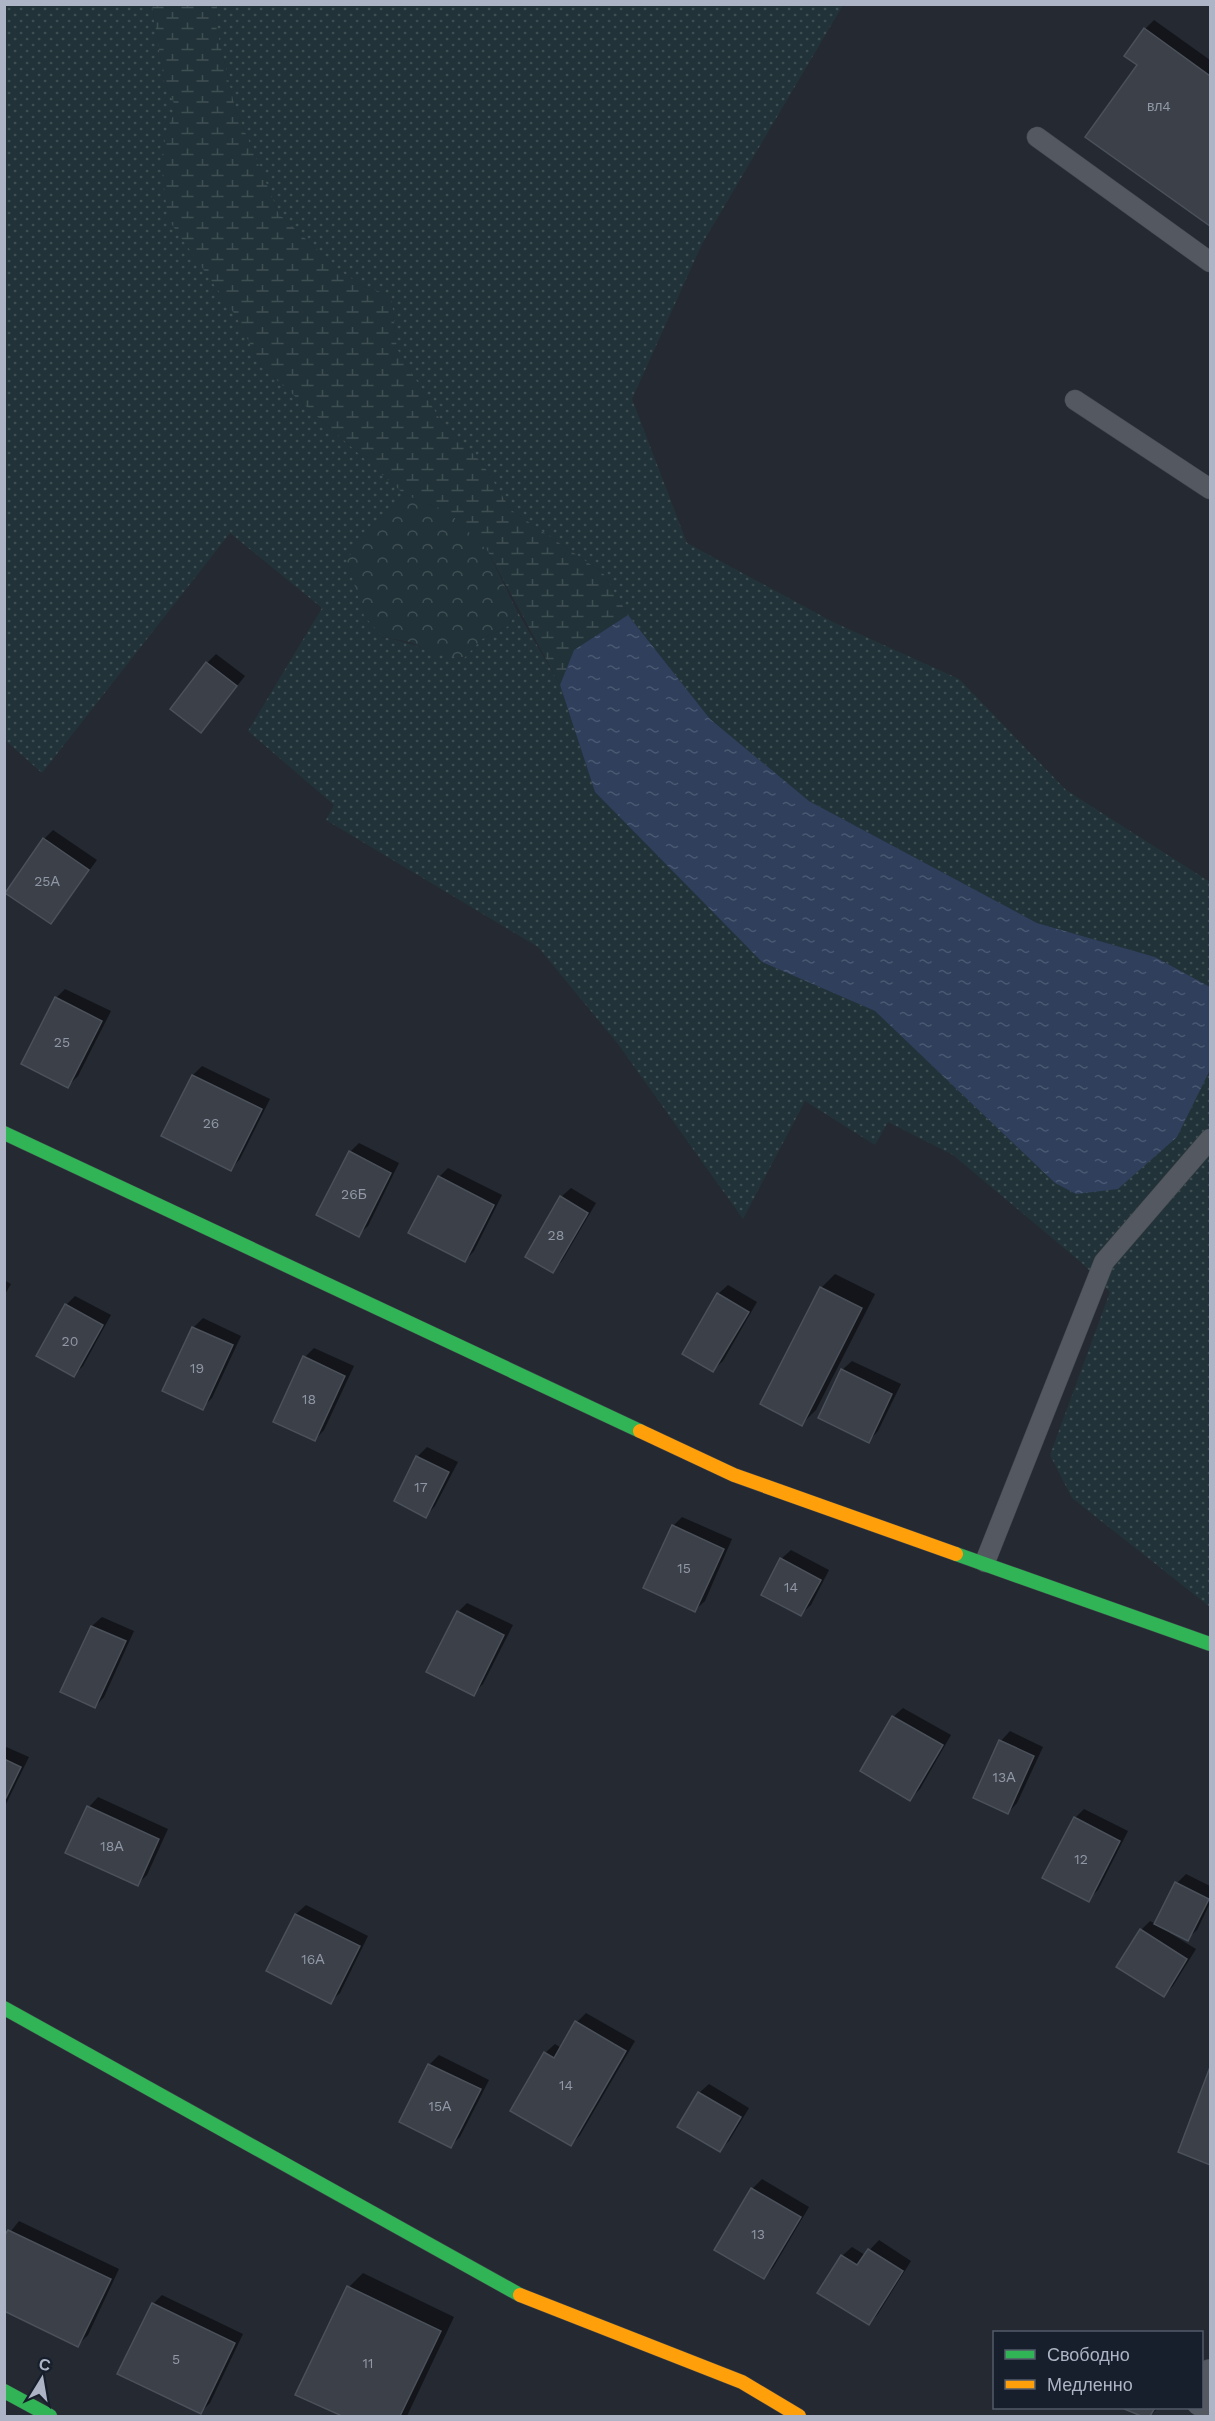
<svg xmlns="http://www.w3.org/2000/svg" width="1215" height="2421" viewBox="0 0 1215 2421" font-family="'Work Sans',sans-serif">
<defs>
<pattern id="grass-dots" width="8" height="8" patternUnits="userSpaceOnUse" patternTransform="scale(1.5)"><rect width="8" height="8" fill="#213338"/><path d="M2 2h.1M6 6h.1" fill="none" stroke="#3f4e53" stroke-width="1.8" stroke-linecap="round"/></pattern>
<pattern id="forest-crowns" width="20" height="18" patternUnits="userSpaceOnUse" patternTransform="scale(1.5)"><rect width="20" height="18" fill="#213338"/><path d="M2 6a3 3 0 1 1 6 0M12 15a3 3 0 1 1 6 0" fill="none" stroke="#3f4e53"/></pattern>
<pattern id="wetland-marsh" width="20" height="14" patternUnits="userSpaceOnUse" patternTransform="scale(1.5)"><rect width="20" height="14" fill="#213338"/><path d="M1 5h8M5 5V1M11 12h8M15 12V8" fill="none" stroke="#3f4e53"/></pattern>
<pattern id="water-ripples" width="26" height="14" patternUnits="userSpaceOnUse" patternTransform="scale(1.5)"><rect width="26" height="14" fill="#2f3f5c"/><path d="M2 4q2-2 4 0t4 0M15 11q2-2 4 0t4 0" fill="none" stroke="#4a5872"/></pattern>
</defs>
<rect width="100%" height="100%" fill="#242932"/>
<g fill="url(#grass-dots)">
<path d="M217,4L843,5L702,244L632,399L687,543L833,622L959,679L1066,790L1210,882V987L1155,957L1037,923L809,801L710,719L628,615L603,573L511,510L482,463L441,421L397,349L391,295L364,287L340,271L279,214L235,108L216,26Z"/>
<path d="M5,5H152L164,81L176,108L166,133L236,316L261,366L405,495L360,536L382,637C411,642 435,654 464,658L482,639L507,627L517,611L560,685L595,792L762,962L875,1011L1055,1183L1076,1194L1177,1137L1210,1070V1607L1072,1498L1050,1455L1110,1292L1083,1264L953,1155L888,1122L875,1145L805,1101L743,1219L618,1044L538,947L326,820L334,805L248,731L322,608L230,533L42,773L5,740Z"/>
</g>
<path fill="url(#forest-crowns)" d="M405,495L448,511L487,550L517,611L507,627L482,639L464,658L436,654L410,642L383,637L364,616L347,561L360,536Z"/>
<path fill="url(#wetland-marsh)" d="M152,5H217L216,26L235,108L279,214L340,271L364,287L391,295L397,349L441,421L482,463L511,510L603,573L628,615L574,650L560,685L487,550L448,511L405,495L261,366L236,316L168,219L161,163L166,133L176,108L164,81Z"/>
<path fill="url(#water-ripples)" d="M628,615L710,719L809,801L1037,923L1155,957L1210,987V1070L1177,1137L1118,1189L1076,1194L1055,1183L875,1011L762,962L595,792L560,685L574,650Z"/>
<g fill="#0007">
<path d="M1154,20L1210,60V224L1088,136L1139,65L1145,29Z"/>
<path d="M216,654L245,676L201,731L207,663Z"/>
<path d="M53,830L97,860L51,922L44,839Z"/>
<path d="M65,989L111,1011L78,1076L68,1086L56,998Z"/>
<path d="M202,1066L270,1099L240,1159L231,1169L163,1136L193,1075Z"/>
<path d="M359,1143L399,1163L368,1226L358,1235L350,1152Z"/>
<path d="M448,1168L502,1195L474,1251L465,1261L439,1177Z"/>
<path d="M571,1188L596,1203L562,1261L553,1271L561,1197Z"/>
<path d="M835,1274L875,1294L816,1410L802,1424L821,1288Z"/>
<path d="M4,1280L11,1284L4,1296Z"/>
<path d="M728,1285L757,1302L723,1361L713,1370L718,1294Z"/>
<path d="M75,1296L111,1315L83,1366L74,1375L66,1305Z"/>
<path d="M203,1318L241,1336L212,1398L202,1408L164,1390L193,1328Z"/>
<path d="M314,1348L354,1366L324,1430L315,1440L305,1357Z"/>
<path d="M852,1361L901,1384L878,1431L869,1441L842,1370Z"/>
<path d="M427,1447L458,1462L435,1506L426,1516L396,1501L418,1456Z"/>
<path d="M682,1517L732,1539L705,1601L695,1610L673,1526Z"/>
<path d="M791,1550L829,1570L811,1605L801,1614L781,1559Z"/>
<path d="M467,1603L513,1625L483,1684L473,1694L458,1612Z"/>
<path d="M102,1617L134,1631L104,1697L95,1707L62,1692L92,1626Z"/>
<path d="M903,1708L951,1735L920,1789L910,1799L893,1717Z"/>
<path d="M1010,1731L1043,1747L1017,1803L1008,1813L1001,1741Z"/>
<path d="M4,1746L29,1757L4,1808Z"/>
<path d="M98,1797L168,1829L147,1875L138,1884L89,1807Z"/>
<path d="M1084,1809L1128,1831L1098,1890L1088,1900L1075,1818Z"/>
<path d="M1186,1874L1210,1886V1903L1197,1930L1187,1939L1171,1931L1170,1933L1196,1949L1173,1986L1164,1995L1141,1930L1150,1921L1156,1924L1177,1883Z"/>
<path d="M306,1905L368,1936L340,1993L330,2002L268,1971L296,1914Z"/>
<path d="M586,2013L635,2041L580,2135L571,2145L545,2053L555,2044L561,2048L577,2022Z"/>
<path d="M439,2055L489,2080L460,2137L451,2146L401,2122L430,2064Z"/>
<path d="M1210,2071V2163L1180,2151Z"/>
<path d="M709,2084L749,2108L729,2141L720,2150L699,2093Z"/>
<path d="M762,2179L809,2207L773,2268L764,2277L716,2250L752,2189Z"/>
<path d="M19,2221L119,2269L88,2335L78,2345L4,2240Z"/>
<path d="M879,2240L911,2261L878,2314L869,2324L842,2256L852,2247L865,2255Z"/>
<path d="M363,2273L454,2317L407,2416H345L297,2394L349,2287Z"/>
<path d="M162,2295L243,2334L210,2403L200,2413L153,2304Z"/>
<path d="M1126,2408H1158L1150,2416Z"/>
</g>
<g fill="#3c4048" stroke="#4b515a" stroke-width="1.5">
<path d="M1144,28L1210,76V226L1085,137L1137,65L1124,56Z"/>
<path d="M206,662L237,686L201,733L170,709Z"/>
<path d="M43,838L89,870L51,924L5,893Z"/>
<path d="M55,997L102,1021L68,1088L21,1064Z"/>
<path d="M192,1075L262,1109L231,1171L161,1136Z"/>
<path d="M349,1151L391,1173L359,1237L316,1215Z"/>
<path d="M438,1176L494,1205L465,1262L408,1233Z"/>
<path d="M560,1196L588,1213L553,1273L525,1257Z"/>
<path d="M820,1287L862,1308L802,1426L760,1404Z"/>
<path d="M717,1293L749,1312L713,1372L682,1354Z"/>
<path d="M65,1304L103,1325L74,1377L36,1356Z"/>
<path d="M192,1327L233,1345L203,1410L162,1391Z"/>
<path d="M303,1356L345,1376L315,1441L273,1422Z"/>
<path d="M841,1369L892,1394L869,1443L818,1418Z"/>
<path d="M416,1456L449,1472L426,1518L394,1501Z"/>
<path d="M672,1525L724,1549L695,1612L643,1588Z"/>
<path d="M780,1558L821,1580L801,1616L761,1595Z"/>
<path d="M457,1611L504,1635L474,1696L426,1672Z"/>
<path d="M91,1626L126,1641L95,1708L60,1692Z"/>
<path d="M892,1716L943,1745L910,1801L860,1771Z"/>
<path d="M999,1740L1034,1756L1008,1814L973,1798Z"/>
<path d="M4,1759L21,1767L4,1802Z"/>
<path d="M87,1806L159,1839L138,1886L65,1853Z"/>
<path d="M1074,1817L1120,1841L1089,1902L1042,1878Z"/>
<path d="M1175,1882L1209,1899L1188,1941L1154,1924Z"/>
<path d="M295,1914L360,1946L331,2004L266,1971Z"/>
<path d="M1140,1929L1187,1959L1164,1997L1116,1967Z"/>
<path d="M575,2021L626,2051L571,2146L510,2111L544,2052L554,2058Z"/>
<path d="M428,2064L481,2089L451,2148L399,2122Z"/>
<path d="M1210,2067V2165L1178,2152Z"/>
<path d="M698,2092L741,2117L720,2152L677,2127Z"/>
<path d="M751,2188L801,2217L764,2279L714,2250Z"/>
<path d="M8,2230L111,2279L78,2347L4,2311V2236Z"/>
<path d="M868,2249L903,2271L869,2325L817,2293L841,2255L857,2265Z"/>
<path d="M347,2286L441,2331L400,2416H342L295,2395Z"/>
<path d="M152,2303L235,2343L201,2414L117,2374Z"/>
<path d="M1122,2408H1155L1150,2416H1141Z"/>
</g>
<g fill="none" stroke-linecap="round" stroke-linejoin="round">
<defs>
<g id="lane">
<path d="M1037,137L1210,262"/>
<path d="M1075,400L1210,489"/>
<path d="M985,1562L1104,1262L1210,1139"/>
</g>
<path id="street" d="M1202,2400L1210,2376"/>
<g id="fast">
<path d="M4,1133L640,1431"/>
<path d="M956,1554L1210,1644"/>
<path d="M4,2008L520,2295"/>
<path d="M4,2391L50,2416"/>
</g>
<g id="slow">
<path d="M640,1431L734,1475L956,1554"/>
<path d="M520,2295L742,2382L799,2416"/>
</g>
</defs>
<use href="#lane" stroke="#40444b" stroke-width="21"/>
<use href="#street" stroke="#40444b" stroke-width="34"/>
<use href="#fast" stroke="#40444b" stroke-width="15"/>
<use href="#slow" stroke="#40444b" stroke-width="15"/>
<use href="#lane" stroke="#545860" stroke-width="20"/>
<use href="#street" stroke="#545860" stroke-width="33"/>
<use href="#fast" stroke="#30b455" stroke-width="14"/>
<use href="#slow" stroke="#ff9f0a" stroke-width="14"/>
</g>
<g text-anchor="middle" stroke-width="6" stroke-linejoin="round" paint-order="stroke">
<g font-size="14" fill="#9097a6">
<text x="1159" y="111">вл4</text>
<text x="47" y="886">25А</text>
<text x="62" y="1047">25</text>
<text x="211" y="1128">26</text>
<text x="354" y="1199">26Б</text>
<text x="556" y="1240">28</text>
<text x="70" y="1346">20</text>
<text x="197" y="1373">19</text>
<text x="309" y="1404">18</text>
<text x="421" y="1492">17</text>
<text x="684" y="1573">15</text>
<text x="791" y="1592">14</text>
<text x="1004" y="1782">13А</text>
<text x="112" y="1851">18А</text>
<text x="1081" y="1864">12</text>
<text x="313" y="1964">16А</text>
<text x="566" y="2090">14</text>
<text x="440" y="2111">15А</text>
<text x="758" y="2239">13</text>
<text x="176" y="2364">5</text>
<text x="368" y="2368">11</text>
</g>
</g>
<rect width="1215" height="2421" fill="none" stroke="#acb4c5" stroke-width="12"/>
<rect x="993" y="2331" width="210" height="78" fill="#181f2c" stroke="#535b69" stroke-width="1.5"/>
<rect x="1005" y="2350" width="30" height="9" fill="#30b455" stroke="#535b69" stroke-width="1.5"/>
<text x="1047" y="2361" font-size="18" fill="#acb4c5">Свободно</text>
<rect x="1005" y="2380" width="30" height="9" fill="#ff9f0a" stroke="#535b69" stroke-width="1.5"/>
<text x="1047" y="2391" font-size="18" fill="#acb4c5">Медленно</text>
<g transform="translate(42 2379) rotate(11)" stroke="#181f2c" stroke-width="4.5" paint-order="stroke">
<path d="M0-4.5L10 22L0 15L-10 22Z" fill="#acb4c5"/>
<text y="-9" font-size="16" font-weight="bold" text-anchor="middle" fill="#acb4c5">С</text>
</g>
</svg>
